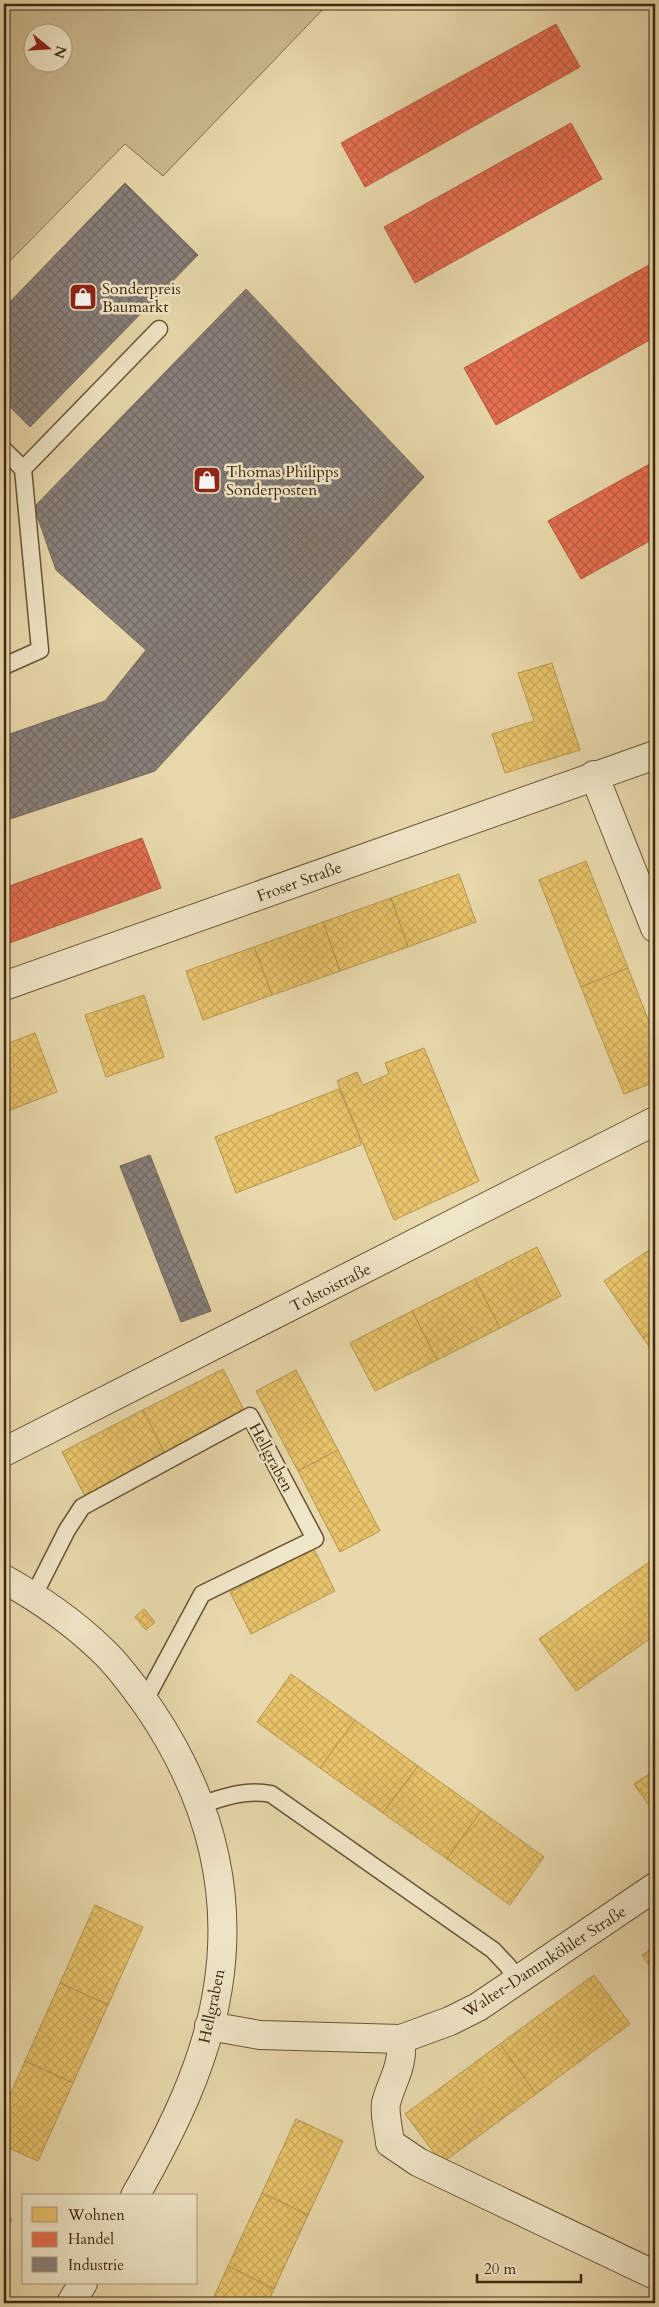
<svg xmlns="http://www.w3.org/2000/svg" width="659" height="2307" viewBox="0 0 659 2307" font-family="Cardo,serif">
<defs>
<pattern id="homes-cross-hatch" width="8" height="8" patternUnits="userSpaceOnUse" patternTransform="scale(1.25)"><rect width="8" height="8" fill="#e9c46a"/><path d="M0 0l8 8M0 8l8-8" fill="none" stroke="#c9a85b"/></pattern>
<pattern id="shops-cross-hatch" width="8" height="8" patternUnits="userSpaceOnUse" patternTransform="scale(1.25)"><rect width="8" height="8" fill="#e76f51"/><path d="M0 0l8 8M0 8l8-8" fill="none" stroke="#bd5b42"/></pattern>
<pattern id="industry-cross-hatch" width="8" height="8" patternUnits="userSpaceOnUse" patternTransform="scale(1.25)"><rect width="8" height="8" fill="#8a817c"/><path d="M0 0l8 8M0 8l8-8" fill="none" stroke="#726a64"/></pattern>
</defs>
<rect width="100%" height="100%" fill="#e8d8ab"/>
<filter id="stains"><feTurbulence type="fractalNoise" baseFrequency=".004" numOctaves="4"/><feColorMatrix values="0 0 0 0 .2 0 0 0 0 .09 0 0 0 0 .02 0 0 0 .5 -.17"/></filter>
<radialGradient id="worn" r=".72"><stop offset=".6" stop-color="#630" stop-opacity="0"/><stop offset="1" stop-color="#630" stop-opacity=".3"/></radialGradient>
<path fill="#cbba90" stroke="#857150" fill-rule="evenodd" d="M4,4H328L163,176L125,144L4,267ZM32,32H62V62H32Z"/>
<g fill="url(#homes-cross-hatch)" stroke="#b6954f">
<path d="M552,663L580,750L505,773L492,734L534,721L518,673Z"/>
<path d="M586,861L628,968L581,987L539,880Z"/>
<path d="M459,874L476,922L408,947L391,898Z"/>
<path d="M391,898L408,947L340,971L323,922Z"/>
<path d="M323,922L340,971L272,995L254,947Z"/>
<path d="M254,947L272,995L203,1020L186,971Z"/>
<path d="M628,968L655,1037V1082L624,1094L581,987Z"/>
<path d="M144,995L164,1057L106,1077L85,1015Z"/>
<path d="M35,1033L57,1092L5,1112L4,1045Z"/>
<path d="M424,1048L479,1181L394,1220L337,1081L357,1072L363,1085L389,1074L385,1063Z"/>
<path d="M339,1089L359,1135L361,1145L236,1193L215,1137Z"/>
<path d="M537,1247L561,1296L500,1328L475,1279Z"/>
<path d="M652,1248L655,1252V1329L643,1338L604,1281Z"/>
<path d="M475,1279L500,1328L437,1360L412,1311Z"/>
<path d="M412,1311L437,1360L375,1391L350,1343Z"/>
<path d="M655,1329V1355L643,1338Z"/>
<path d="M223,1369L246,1414L165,1454L143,1410Z"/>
<path d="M296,1370L338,1450L298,1471L256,1391Z"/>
<path d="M143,1410L165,1454L85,1496L62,1452Z"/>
<path d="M338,1450L380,1531L340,1552L298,1471Z"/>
<path d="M314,1549L335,1591L251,1634L230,1592Z"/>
<path d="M655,1558V1635L576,1691L539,1639Z"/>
<path d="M144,1609L155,1622L146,1630L135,1617Z"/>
<path d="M291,1674L355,1720L320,1768L257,1722Z"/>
<path d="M355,1720L418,1766L383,1813L320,1768Z"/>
<path d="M418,1766L481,1811L447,1859L383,1813Z"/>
<path d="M655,1770V1814L634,1784Z"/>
<path d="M481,1811L544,1857L510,1905L447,1859Z"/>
<path d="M95,1905L143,1927L108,2005L60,1983Z"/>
<path d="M655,1946V1974L642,1955Z"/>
<path d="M594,1975L630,2024L536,2094L500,2044Z"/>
<path d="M60,1983L108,2005L73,2083L25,2061Z"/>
<path d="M500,2044L536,2094L442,2163L405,2114Z"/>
<path d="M25,2061L73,2083L38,2161L4,2146V2108Z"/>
<path d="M296,2119L343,2141L308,2215L262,2193Z"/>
<path d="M262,2193L308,2215L274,2289L228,2266Z"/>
<path d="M4,2216L12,2219L4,2237Z"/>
<path d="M228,2266L274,2289L267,2303H211Z"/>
</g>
<g fill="url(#shops-cross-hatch)" stroke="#b55a3d">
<path d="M556,24L580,67L365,187L341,143Z"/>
<path d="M571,123L602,179L415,283L384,227Z"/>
<path d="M649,265L655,276V337L496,425L464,368Z"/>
<path d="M655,461V538L581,579L548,521Z"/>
<path d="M142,838L161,888L4,945V888Z"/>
</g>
<g fill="url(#industry-cross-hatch)" stroke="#74665b">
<path d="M125,183L198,255L30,427L4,401V308Z"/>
<path d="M246,289L424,477L155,771L4,821V736L105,701L146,650L56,570L34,507Z"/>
<path d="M150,1155L211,1311L181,1322L120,1166Z"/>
</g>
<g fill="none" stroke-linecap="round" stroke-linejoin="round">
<defs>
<g id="service">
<path d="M4,450L23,469L40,650L4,666"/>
<path d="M23,469L159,329"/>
<path d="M33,1597L67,1530L82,1507L250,1416L315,1539L202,1594L144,1702"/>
<path d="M200,1805C224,1797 246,1789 271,1794L493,1950L508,1966L518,1981"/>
</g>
<g id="minor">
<path d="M594,775L655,928"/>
<path d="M4,986L655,755"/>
<path d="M4,1452L655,1121"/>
<path d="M4,1579C38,1598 73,1622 102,1650C120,1667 135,1688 149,1708C206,1792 234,1885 218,1987C207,2061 172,2131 135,2196"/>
<path d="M209,2026L260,2035L401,2039L450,2021L478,2007L655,1887"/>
<path d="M401,2039C403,2069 393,2077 386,2103C384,2114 389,2131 390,2143L418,2162L655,2275"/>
<path d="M71,2303L83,2283"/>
</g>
</defs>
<use href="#service" stroke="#695436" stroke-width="19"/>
<use href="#minor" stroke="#695436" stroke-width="30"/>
<use href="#service" stroke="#f0e6c8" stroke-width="16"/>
<use href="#minor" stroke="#f0e6c8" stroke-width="28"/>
</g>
<defs>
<symbol id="shop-square" viewBox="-11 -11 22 22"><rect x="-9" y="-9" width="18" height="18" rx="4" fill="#8f2418" stroke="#f0e6c8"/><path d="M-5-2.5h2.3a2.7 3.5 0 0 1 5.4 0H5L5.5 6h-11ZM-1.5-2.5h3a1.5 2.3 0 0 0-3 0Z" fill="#fff"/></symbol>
</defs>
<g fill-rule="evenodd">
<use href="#shop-square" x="67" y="281" width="32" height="32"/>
<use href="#shop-square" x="191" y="464" width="32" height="32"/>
</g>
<g text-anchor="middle" stroke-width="5" stroke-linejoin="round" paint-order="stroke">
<g font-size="16" fill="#3f280f" stroke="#f0e6c8" text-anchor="start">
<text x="102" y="294">Sonderpreis<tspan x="102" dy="18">Baumarkt</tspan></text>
<text x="226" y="477">Thomas Philipps<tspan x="226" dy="18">Sonderposten</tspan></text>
</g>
<g font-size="16" fill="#3f280f" stroke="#f0e6c8">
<text transform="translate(299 881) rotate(-20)" y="6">Froser Straße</text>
<text transform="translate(330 1287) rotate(-27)" y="6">Tolstoistraße</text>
<text transform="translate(272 1457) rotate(62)" y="6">Hellgraben</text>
<text transform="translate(544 1961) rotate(-33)" y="6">Walter-Dammköhler Straße</text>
<text transform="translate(211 2006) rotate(-78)" y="6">Hellgraben</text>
</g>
</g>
<rect width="659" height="2307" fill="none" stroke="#e8d8ab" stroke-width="20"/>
<rect x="5" y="5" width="649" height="2297" fill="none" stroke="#3f280f" stroke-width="2.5"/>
<rect x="10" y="10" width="639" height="2287" fill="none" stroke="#3f280f"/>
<rect x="22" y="2194" width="175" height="90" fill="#f0e6c8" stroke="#a99a7e"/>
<rect x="32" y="2207" width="25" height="15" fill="#e9c46a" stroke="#a99a7e"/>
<text x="68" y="2220" font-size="15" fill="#3f280f">Wohnen</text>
<rect x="32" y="2232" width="25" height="15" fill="#e76f51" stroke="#a99a7e"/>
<text x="68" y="2244" font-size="15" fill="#3f280f">Handel</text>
<rect x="32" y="2257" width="25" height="15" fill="#8a817c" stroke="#a99a7e"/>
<text x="68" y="2270" font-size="15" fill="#3f280f">Industrie</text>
<g transform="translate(48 48) rotate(108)"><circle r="24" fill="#f0e6c8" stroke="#a99a7e"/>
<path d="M0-4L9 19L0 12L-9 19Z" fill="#8f2418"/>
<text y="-8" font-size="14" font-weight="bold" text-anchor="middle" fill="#3f280f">N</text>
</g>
<path d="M477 2274v8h104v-8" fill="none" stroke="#3f280f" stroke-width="2.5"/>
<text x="484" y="2274" font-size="15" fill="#3f280f" stroke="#f0e6c8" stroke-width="4" paint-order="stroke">20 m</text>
<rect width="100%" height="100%" filter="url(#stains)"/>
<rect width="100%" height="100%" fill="url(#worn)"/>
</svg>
